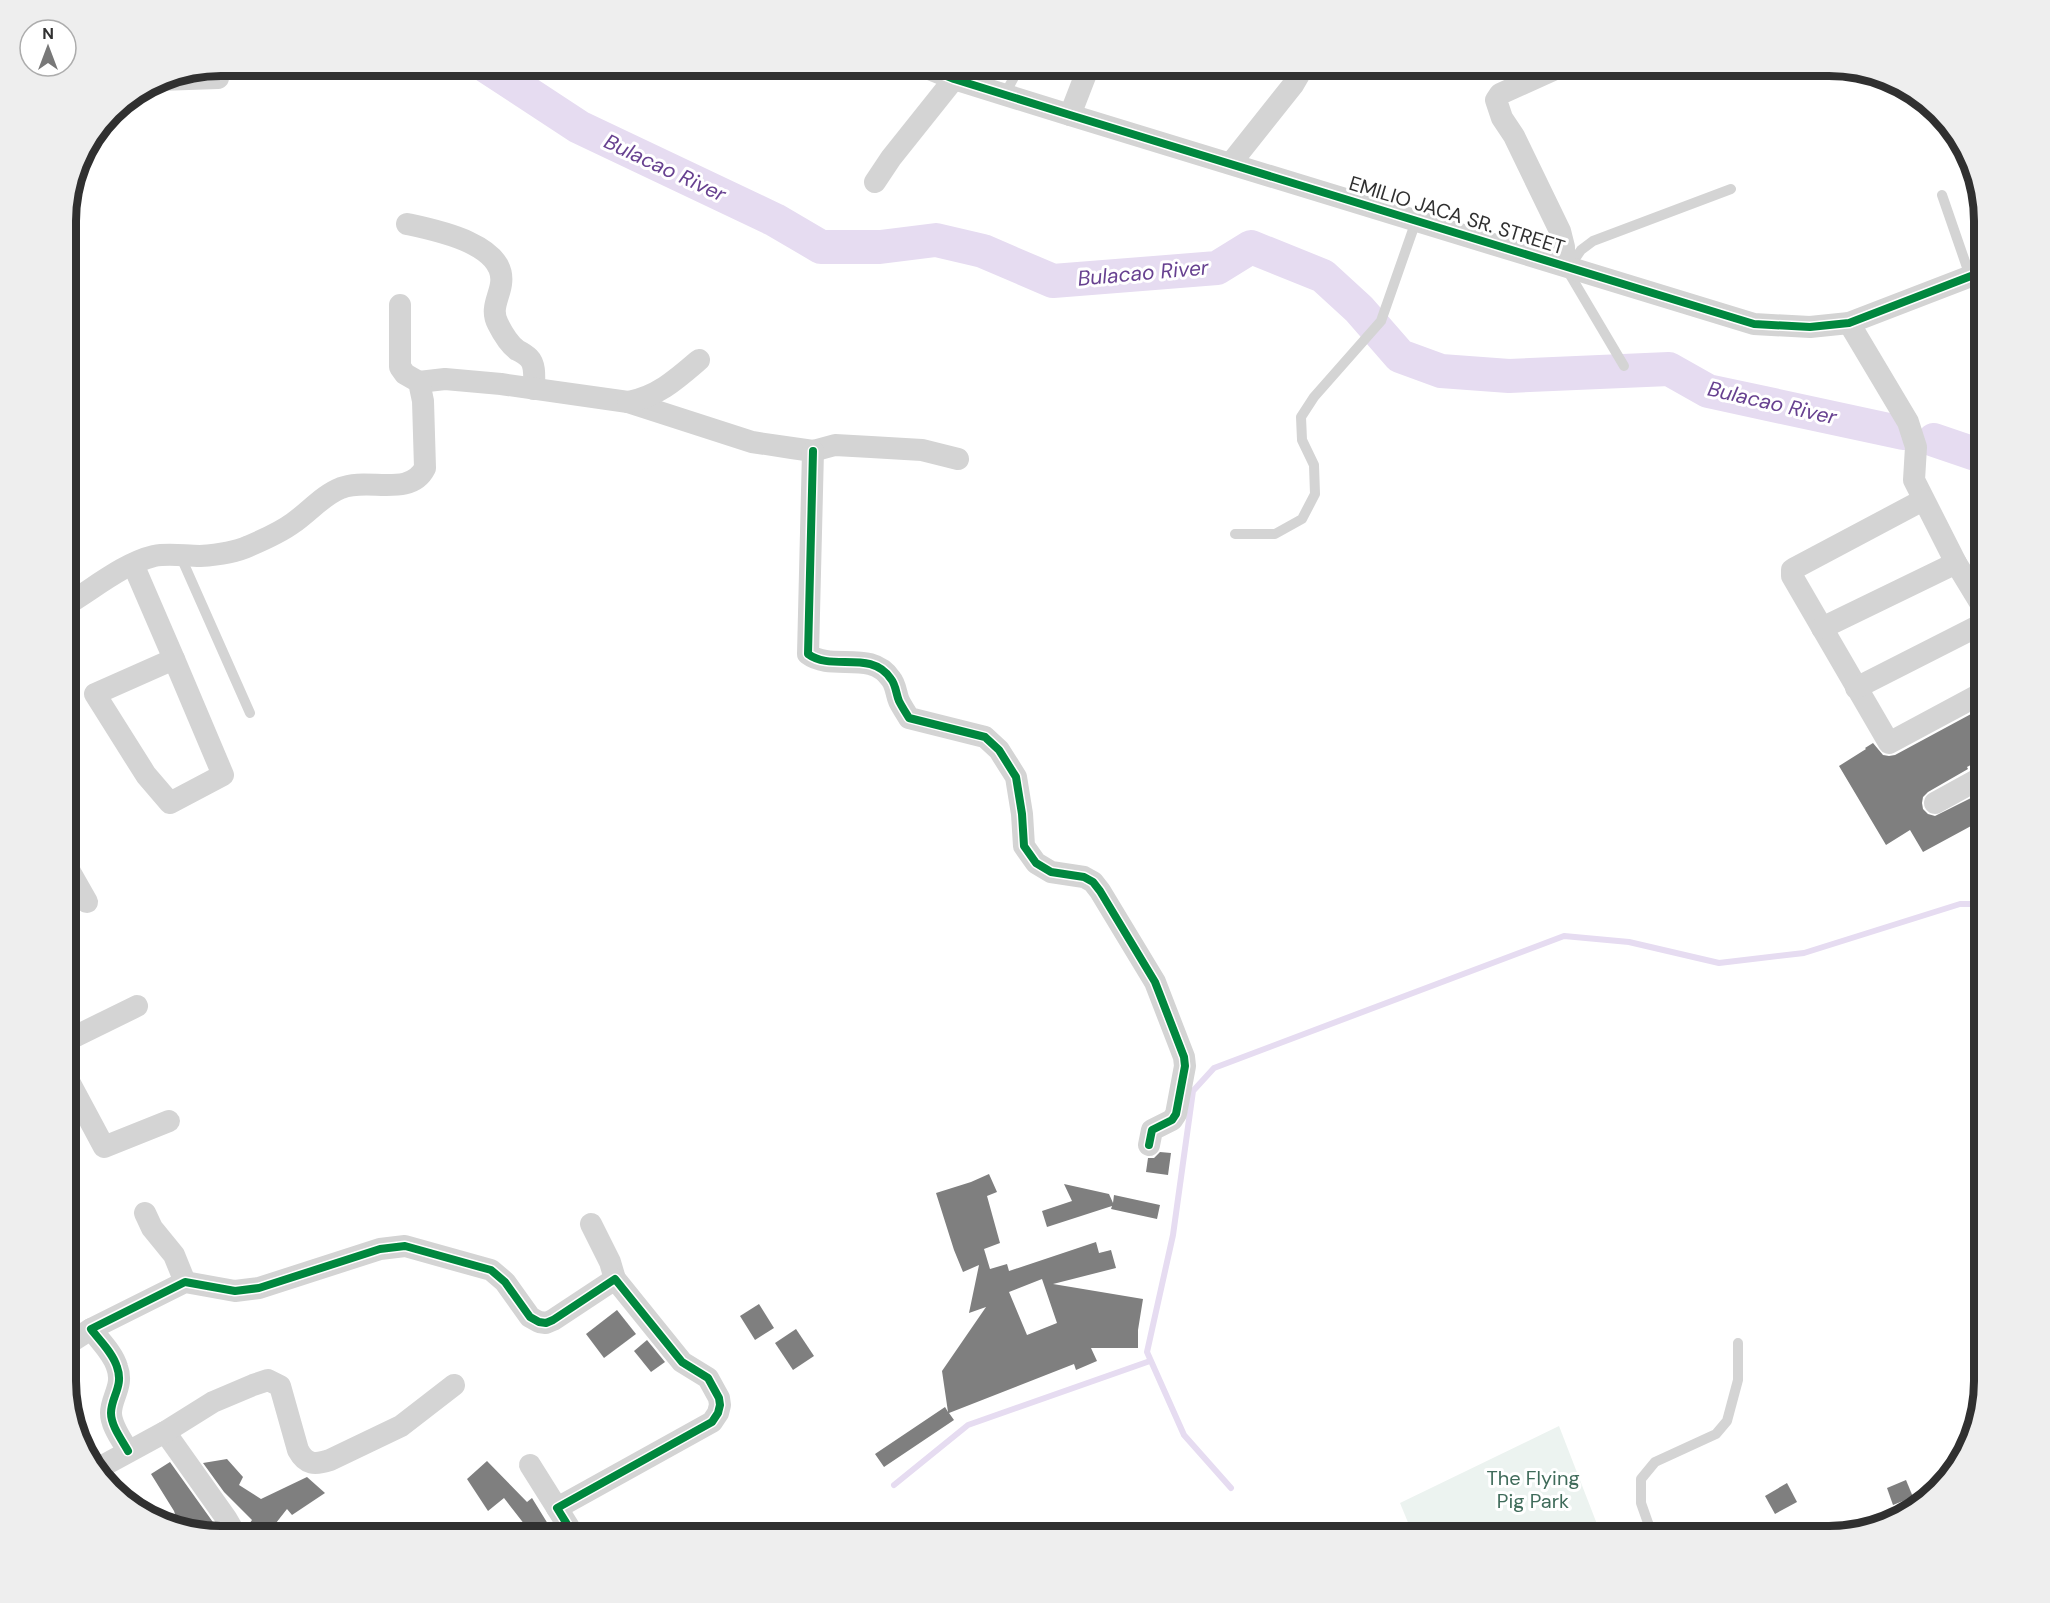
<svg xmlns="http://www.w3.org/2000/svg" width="2050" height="1603" viewBox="0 0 2050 1603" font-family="'DM Sans',sans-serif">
<rect width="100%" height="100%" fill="#fff"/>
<path fill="#ecf3f0" d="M1559,1426L1602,1537H1414L1400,1503Z"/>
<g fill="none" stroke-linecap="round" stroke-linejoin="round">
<g stroke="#e6dcf1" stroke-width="6">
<path d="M894,1485L968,1425L1150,1361"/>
<path d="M1231,1488L1184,1435L1147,1352L1173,1235L1193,1091L1214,1068L1564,936L1629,942L1719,963L1804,953L1960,904H1984"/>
</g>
<g stroke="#e6dcf1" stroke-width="34">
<path d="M486,66L579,127L775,220L821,247H880L936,240L983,251L1053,281L1217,268L1251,247L1323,276L1359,309L1400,356L1441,371L1509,376L1669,369L1708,391L1903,433"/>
<path d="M1934,440L1984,457"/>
</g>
</g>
<g fill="#7f7f7f" fill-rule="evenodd">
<path d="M1984,707V758L1967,767L1968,769L1928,792L1923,797L1922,803L1923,809L1928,814L1935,816L1983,792L1984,819L1923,852L1910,830L1886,845L1839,766L1866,749L1865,748L1873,743L1883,755L1889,756L1895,755Z"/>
<path d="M1160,1152L1171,1153L1168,1175L1146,1172L1148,1158H1154Z"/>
<path d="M989,1174L997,1192L987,1196L1000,1243L984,1249L990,1269L1007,1264L1009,1271L1096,1242L1099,1253L1111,1250L1116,1268L1053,1284L1143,1299L1138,1330V1348H1091L1097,1361L1076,1370L1074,1364L949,1413L954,1420L884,1467L875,1454L945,1407L948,1412L942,1371L986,1307L969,1313L979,1265L963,1272L954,1250L936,1193L971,1182ZM1042,1279L1057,1323L1027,1335L1009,1292Z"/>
<path d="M1064,1184L1109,1194L1113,1203L1114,1195L1160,1205L1157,1219L1111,1209L1112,1206L1047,1227L1042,1211L1072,1201Z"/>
<path d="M759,1304L774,1328L755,1340L740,1316Z"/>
<path d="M617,1310L636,1334L604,1358L586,1334Z"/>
<path d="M796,1329L814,1356L793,1370L775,1343Z"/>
<path d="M647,1340L665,1362L651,1372L634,1351Z"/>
<path d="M227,1459L243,1477L239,1485L261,1499L307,1477L325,1493L292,1515L287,1509L265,1537H250L247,1527L252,1520L224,1492L203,1463Z"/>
<path d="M487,1461L527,1502L532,1498L548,1524L532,1534L504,1498L488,1511L467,1479Z"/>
<path d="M170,1462L215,1525L217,1529L178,1523L174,1511L151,1474Z"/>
<path d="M1906,1480L1913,1497L1893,1505L1887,1488Z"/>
<path d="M1787,1483L1797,1502L1775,1514L1765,1496Z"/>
</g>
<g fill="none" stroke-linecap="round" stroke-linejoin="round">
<g stroke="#d4d4d4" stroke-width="10">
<path d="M1005,94L1020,66"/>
<path d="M1942,195L1970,276"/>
<path d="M1570,266L1581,250L1593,241L1731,189"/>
<path d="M1566,268L1624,366"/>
<path d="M1235,534H1275L1302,519L1315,494L1314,465L1302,440L1301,417L1314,397L1381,321L1416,221"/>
<path d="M180,555L250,713"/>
<path d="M1653,1537L1641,1503V1479L1655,1462L1716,1434L1727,1421L1738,1380V1343"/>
</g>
<g stroke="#d4d4d4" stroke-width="22">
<path d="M922,66L954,79L1070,115L1754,324L1810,327L1849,323L1984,271"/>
<path d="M1562,66L1500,94L1496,100L1502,118L1514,136L1560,231L1564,247V265"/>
<path d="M159,80L218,78"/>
<path d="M1070,115L1089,66"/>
<path d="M1231,163L1293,85L1304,66"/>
<path d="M875,182L891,158L954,79"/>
<path d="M407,224C435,230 507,244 501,284C499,298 490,309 498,324C503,334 508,343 517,350C521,352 526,355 529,358C536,365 534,379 534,389"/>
<path d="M1849,323L1908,422L1916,447L1914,480L1956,563L1984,609"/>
<path d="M419,382L445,379L501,384L628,402L752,442L792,448L813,451L835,445L871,447L922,450L958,459"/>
<path d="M628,402C657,397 677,379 699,360"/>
<path d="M813,451L808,654C832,672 871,649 891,679C896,685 896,694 899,701C902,707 906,713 909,718L985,737L999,750L1016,777L1022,814L1024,846L1036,863L1051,872L1084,877L1093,882L1100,891L1155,982L1184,1057L1185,1066L1176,1114L1172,1120L1152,1130L1149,1145"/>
<path d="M1923,500L1795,568L1792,570V576L1889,743L1984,692"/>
<path d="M133,564L174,659"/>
<path d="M66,605C93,589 124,563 154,556C169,553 185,556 200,556C216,555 234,553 249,546C263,540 281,532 293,523C309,512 323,495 341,488C367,477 410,498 425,468L423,401L419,382L405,374L400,367V305"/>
<path d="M1822,628L1956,563"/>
<path d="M174,659L223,775L170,803L146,775L95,694Z"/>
<path d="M1856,688L1984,623"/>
<path d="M1935,803L1984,776"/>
<path d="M66,865L87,902"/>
<path d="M66,1041L137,1006"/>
<path d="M66,1076L104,1147L169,1121"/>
<path d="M145,1213L152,1228L174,1255L185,1282"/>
<path d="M591,1224L610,1262L615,1279"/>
<path d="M66,1345L91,1329"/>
<path d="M165,1432L226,1518L237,1537"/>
<path d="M128,1451C122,1440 111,1426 111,1413C111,1397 124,1386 117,1367C113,1353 100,1341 91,1329L185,1282L235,1291L259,1288L380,1249L405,1246L491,1270L505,1282L530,1317L539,1322L546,1323L553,1320L615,1279L682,1362L708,1378L719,1398L720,1405L718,1413L712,1422L557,1508L575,1537"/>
<path d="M530,1465L557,1508"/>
<path d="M97,1469L165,1432L213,1402L253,1385L268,1380L280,1386L298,1450C306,1465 315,1465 330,1460L401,1426L454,1385"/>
</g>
<defs>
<g id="cycleway">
<path d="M922,66L954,79L1070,115L1754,324L1810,327L1849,323L1984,271"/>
<path d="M813,451L808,654C832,672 871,649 891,679C896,685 896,694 899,701C902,707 906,713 909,718L985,737L999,750L1016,777L1022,814L1024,846L1036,863L1051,872L1084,877L1093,882L1100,891L1155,982L1184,1057L1185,1066L1176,1114L1172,1120L1152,1130L1149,1145"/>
<path d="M128,1451C122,1440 111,1426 111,1413C111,1397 124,1386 117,1367C113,1353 100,1341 91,1329L185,1282L235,1291L259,1288L380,1249L405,1246L491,1270L505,1282L530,1317L539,1322L546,1323L553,1320L615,1279L682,1362L708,1378L719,1398L720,1405L718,1413L712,1422L557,1508L575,1537"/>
</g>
</defs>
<use href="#cycleway" stroke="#fff" stroke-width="11"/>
<use href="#cycleway" stroke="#00873e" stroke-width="8"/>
</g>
<g text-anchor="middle" stroke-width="6" stroke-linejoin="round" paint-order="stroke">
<g font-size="20" fill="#303030" stroke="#fff">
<text transform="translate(1457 215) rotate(17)" y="7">EMILIO JACA SR. STREET</text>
</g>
<g font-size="20" fill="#3f6b5a" stroke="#fff">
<text x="1533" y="1485">The Flying<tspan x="1533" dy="23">Pig Park</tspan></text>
</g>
<g font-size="21" font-style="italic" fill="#674190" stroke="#fff">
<text transform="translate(665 168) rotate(25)" y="7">Bulacao River</text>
<text transform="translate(1143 273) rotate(-5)" y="7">Bulacao River</text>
<text transform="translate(1772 403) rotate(13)" y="7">Bulacao River</text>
</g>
</g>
<path d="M0 0H2050V1603H0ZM221 76H1829A145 145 0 0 1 1974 221V1381A145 145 0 0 1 1829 1526H221A145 145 0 0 1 76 1381V221A145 145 0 0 1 221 76Z" fill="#eee" fill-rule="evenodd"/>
<path fill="none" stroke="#303030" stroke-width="8" d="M221 76H1829A145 145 0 0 1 1974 221V1381A145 145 0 0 1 1829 1526H221A145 145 0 0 1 76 1381V221A145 145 0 0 1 221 76Z"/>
<g transform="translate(48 48)"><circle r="28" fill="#ffffff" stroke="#acacac" stroke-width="1.5"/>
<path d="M0-4.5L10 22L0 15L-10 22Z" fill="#787878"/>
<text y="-9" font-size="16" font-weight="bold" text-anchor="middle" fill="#303030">N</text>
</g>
</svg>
